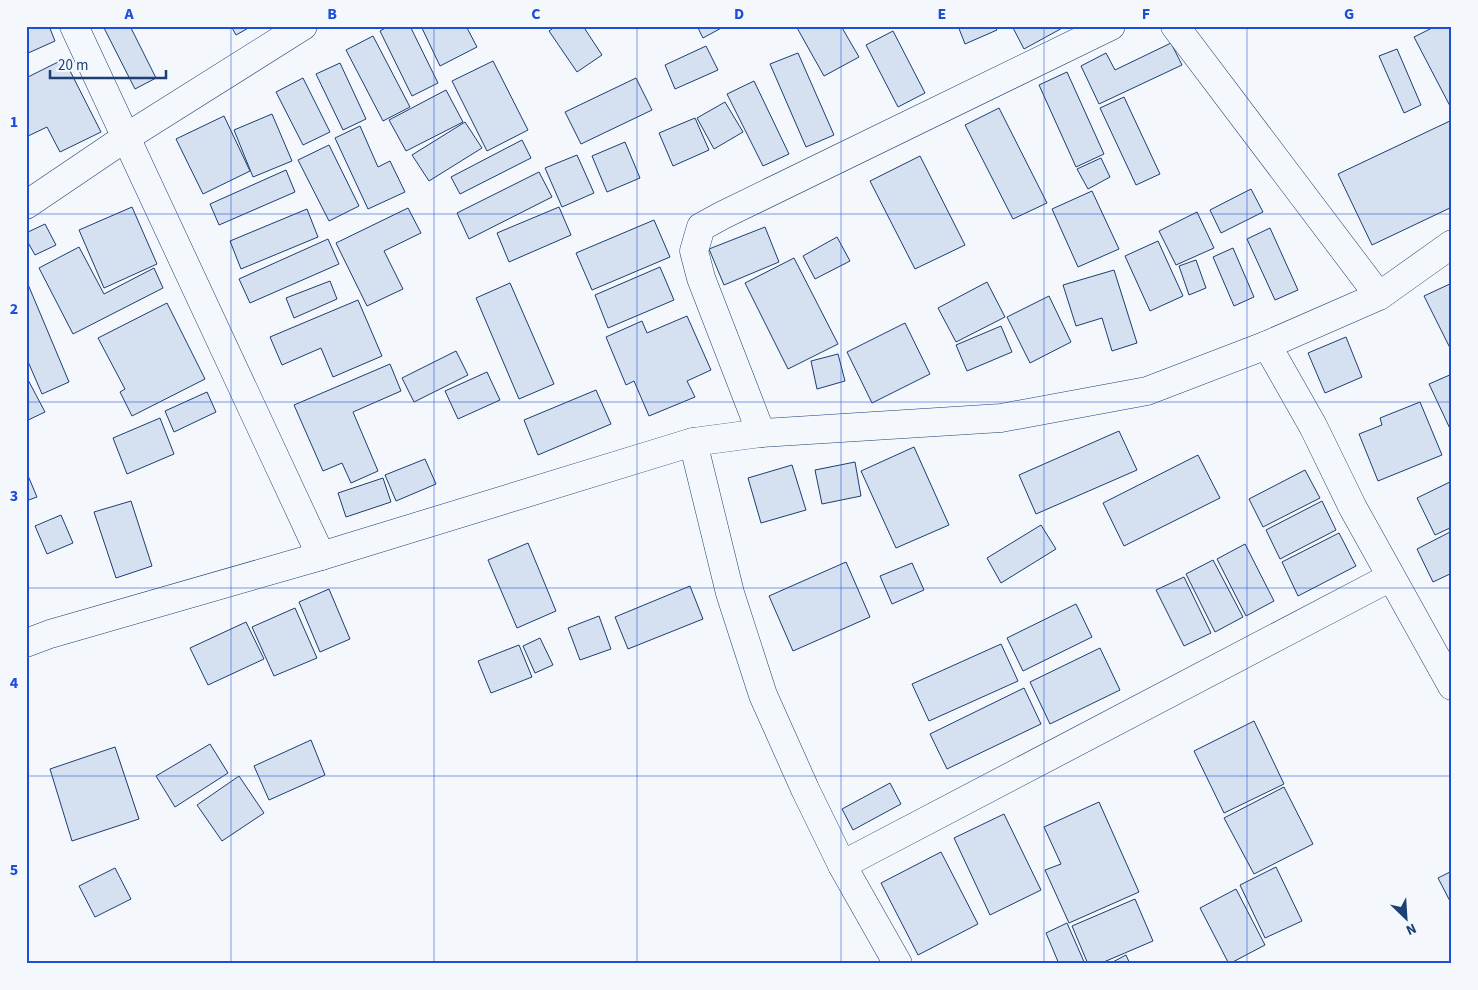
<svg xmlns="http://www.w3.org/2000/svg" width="1478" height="990" viewBox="0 0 1478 990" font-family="'Source Sans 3',sans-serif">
<rect width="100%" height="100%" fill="#f4f7fb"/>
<g fill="#d5e0f0" stroke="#1d3f73">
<path d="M26,26H49L55,41L26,54Z"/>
<path d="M103,26H130L156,78L135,89Z"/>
<path d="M231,26H252L236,35Z"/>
<path d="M389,26H410L438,83L412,96L380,31Z"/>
<path d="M421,26H466L477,47L440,66Z"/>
<path d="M556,26H583L602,55L577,72L549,31Z"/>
<path d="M697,26H725L703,38Z"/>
<path d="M796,26H841L859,57L824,76Z"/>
<path d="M958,26H995L997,30L965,44Z"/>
<path d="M1012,26H1066L1024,49Z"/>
<path d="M1436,26L1452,27V105L1450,106L1414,37Z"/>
<path d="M893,31L925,93L898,107L866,45Z"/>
<path d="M373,36L410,107L383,121L346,50Z"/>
<path d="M1171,43L1182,65L1099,104L1081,66L1106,53L1115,70Z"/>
<path d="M706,46L718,70L675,89L665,65Z"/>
<path d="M1397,49L1421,105L1404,113L1379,56Z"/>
<path d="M798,53L834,135L806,147L770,64Z"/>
<path d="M64,59L101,132L60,152L47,127L26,137V78Z"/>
<path d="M493,61L528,130L487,151L452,81Z"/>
<path d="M340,63L366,119L343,130L316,74Z"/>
<path d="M1067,72L1104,154L1076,167L1039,85Z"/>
<path d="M303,78L330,132L303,145L276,92Z"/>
<path d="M636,78L652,110L581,144L565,112Z"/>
<path d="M754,81L789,154L763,166L727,94Z"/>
<path d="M446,90L463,122L406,151L389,120Z"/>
<path d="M1124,97L1160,174L1136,185L1100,108Z"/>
<path d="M725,102L743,132L714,149L697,118Z"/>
<path d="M999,108L1047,203L1013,219L965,125Z"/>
<path d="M272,114L292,161L253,177L234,130Z"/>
<path d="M224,116L250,171L203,194L176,139Z"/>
<path d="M695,118L709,150L673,166L659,133Z"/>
<path d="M1452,120V207L1372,245L1338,174Z"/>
<path d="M465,122L482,148L429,181L412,155Z"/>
<path d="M360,126L378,167L390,161L405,192L368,209L335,138Z"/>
<path d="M522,140L531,158L460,194L451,177Z"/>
<path d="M625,142L640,178L607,192L592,156Z"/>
<path d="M329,145L359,206L329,221L298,160Z"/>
<path d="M577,155L594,193L562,207L545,168Z"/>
<path d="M920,156L965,245L915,269L870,181Z"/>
<path d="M1101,158L1110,177L1088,189L1077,169Z"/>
<path d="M286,170L295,192L219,225L210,204Z"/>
<path d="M539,172L552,197L469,239L457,213Z"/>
<path d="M1251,189L1263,212L1221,233L1210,210Z"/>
<path d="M1092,191L1119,249L1078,267L1052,209Z"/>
<path d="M132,207L157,264L104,288L79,230Z"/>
<path d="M559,207L571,235L509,262L497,233Z"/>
<path d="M408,208L421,233L384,251L403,289L367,306L336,243Z"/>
<path d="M307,209L318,237L241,269L230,241Z"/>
<path d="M1197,212L1214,248L1176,265L1159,231Z"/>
<path d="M654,220L670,257L592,290L576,253Z"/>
<path d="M45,224L56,245L35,255L26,239V233Z"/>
<path d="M765,227L779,262L724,285L709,249Z"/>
<path d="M1270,228L1298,290L1275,300L1247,239Z"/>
<path d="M837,237L850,261L815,279L803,256Z"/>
<path d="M328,239L339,264L250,303L239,279Z"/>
<path d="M1158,241L1183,296L1150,311L1125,256Z"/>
<path d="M79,247L104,294L154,268L163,288L73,334L39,268Z"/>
<path d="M1233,248L1254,297L1234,306L1213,257Z"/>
<path d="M794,258L838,344L788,369L745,283Z"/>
<path d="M1196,260L1206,288L1189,295L1179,266Z"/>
<path d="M660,267L674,300L608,328L595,295Z"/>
<path d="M1114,270L1137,343L1112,351L1102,318L1076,326L1063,285Z"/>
<path d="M330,281L337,299L294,318L286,298Z"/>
<path d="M27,282L69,382L42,394L26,357Z"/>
<path d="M987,282L1005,317L956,342L938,308Z"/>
<path d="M510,283L554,384L519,399L476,298Z"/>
<path d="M1452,283V352L1424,296Z"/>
<path d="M1049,296L1071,342L1030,363L1007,317Z"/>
<path d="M358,300L382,356L333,377L321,348L282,365L270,337Z"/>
<path d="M167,303L205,379L132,416L120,392L125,389L98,338Z"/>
<path d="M687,316L711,370L687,381L695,397L649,416L634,381L626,385L606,337L642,321L647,333Z"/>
<path d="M905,323L930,374L872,403L847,352Z"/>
<path d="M1001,326L1012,352L967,371L956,345Z"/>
<path d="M1346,337L1362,377L1325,393L1308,353Z"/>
<path d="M456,351L468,375L414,402L402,378Z"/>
<path d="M838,354L845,381L817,389L811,361Z"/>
<path d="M390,364L401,391L353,412L378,471L351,483L342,463L323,471L294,405Z"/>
<path d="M487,372L500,400L458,419L445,391Z"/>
<path d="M1452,374V433L1429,384Z"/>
<path d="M26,376L45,412L26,421Z"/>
<path d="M596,390L611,424L538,455L524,420Z"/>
<path d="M207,392L216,412L174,432L165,411Z"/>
<path d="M1420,402L1442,455L1378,481L1359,434L1382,425L1380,418Z"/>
<path d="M160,418L174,454L127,474L113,438Z"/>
<path d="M1119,431L1137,470L1036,514L1019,475Z"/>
<path d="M914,447L949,525L896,548L861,471Z"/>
<path d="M1198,455L1220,498L1124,546L1103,503Z"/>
<path d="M425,459L436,484L396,501L385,475Z"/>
<path d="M855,462L861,496L822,504L815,470Z"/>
<path d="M792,465L806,510L761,523L748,478Z"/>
<path d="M1305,470L1320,498L1263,527L1249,499Z"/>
<path d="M26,471L37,497L26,501Z"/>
<path d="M383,478L391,502L346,517L338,493Z"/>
<path d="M1452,481V527L1435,535L1417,498Z"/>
<path d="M131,501L152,566L116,578L94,512Z"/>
<path d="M1322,501L1336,530L1280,559L1266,530Z"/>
<path d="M61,515L73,543L47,554L35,526Z"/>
<path d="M1041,525L1056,549L1001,583L987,558Z"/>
<path d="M1452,531V573L1433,582L1417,549Z"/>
<path d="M1339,533L1356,566L1298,596L1282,562Z"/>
<path d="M528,543L556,611L517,628L488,560Z"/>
<path d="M1245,544L1274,601L1246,616L1217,559Z"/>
<path d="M1213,560L1243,617L1215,632L1186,574Z"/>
<path d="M846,562L870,617L793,651L769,596Z"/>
<path d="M912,563L924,590L892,604L880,576Z"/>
<path d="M1184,577L1211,633L1184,646L1156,590Z"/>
<path d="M690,586L703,619L628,649L615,617Z"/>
<path d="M329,589L350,639L320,652L299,602Z"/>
<path d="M1076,604L1092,637L1023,671L1007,638Z"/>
<path d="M295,608L317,658L274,676L252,627Z"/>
<path d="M599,616L611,649L580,660L568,628Z"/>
<path d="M246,622L264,659L208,685L190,648Z"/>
<path d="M540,638L553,665L535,673L523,646Z"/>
<path d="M1001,644L1018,681L929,721L912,684Z"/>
<path d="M519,645L532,677L491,693L478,661Z"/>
<path d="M1100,648L1120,690L1050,724L1030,682Z"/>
<path d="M1024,688L1041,724L947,769L930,734Z"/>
<path d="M1254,721L1284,784L1224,813L1194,751Z"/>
<path d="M311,740L325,775L269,800L254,766Z"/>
<path d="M210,744L228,773L175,807L156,776Z"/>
<path d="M115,747L139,819L72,841L50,769Z"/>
<path d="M239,776L264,813L222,841L197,805Z"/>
<path d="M890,783L901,804L853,830L842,809Z"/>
<path d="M1284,787L1313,844L1254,874L1224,818Z"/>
<path d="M1099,802L1139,892L1069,923L1045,870L1061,864L1044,827Z"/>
<path d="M1004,814L1041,890L990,915L954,838Z"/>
<path d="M941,852L978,924L918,955L881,883Z"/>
<path d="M1276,867L1302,921L1265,938L1240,885Z"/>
<path d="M115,868L131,899L95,917L79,886Z"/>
<path d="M1452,871V905L1438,878Z"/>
<path d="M1236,889L1265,945L1229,964L1200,908Z"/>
<path d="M1135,899L1153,941L1099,964H1088L1072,926Z"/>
<path d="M1067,923L1085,964H1059L1046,933Z"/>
<path d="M1126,955L1130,964H1109Z"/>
</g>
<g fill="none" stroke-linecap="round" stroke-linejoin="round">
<defs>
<g id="minor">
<path d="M74,26L321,556"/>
<path d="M1175,26L1379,296"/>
<path d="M26,205L125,138L303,26"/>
<path d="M1267,345L1313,426L1353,508L1452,686"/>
<path d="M761,433L701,278L694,251L701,227L723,215L1111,26"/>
<path d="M693,442L730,593L763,695L805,789L842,865L898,964"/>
<path d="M842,865L1391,577"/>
</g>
<path id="tertiary" d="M26,643L50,634L321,556L693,442L761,433L1001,418L1147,391L1267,345L1379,296L1452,244"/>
</defs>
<use href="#minor" stroke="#1d3f73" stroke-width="29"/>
<use href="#tertiary" stroke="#1d3f73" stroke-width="29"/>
<use href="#minor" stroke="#f4f7fb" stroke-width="28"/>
<use href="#tertiary" stroke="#f4f7fb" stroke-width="28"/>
</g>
<path fill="none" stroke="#1d4ed8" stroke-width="1" stroke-opacity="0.55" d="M231,26V964M434,26V964M637,26V964M841,26V964M1044,26V964M1247,26V964M26,214H1452M26,402H1452M26,588H1452M26,776H1452"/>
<rect width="1478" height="990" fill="none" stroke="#f4f7fb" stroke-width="55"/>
<g transform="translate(1406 918) rotate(155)" stroke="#f4f7fb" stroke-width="4" paint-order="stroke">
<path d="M0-4L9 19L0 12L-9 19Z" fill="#1d3f73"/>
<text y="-8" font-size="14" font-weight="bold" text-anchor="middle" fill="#1d3f73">N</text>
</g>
<path d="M50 70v8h116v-8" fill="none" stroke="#1d3f73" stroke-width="2.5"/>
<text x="58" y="70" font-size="15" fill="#1d3f73" stroke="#f4f7fb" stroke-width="4" paint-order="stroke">20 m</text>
<rect x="28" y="28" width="1422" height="934" fill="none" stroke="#1d4ed8" stroke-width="2"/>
<g font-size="16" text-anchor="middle" font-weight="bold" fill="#1d4ed8">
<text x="129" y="19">A</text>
<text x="332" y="19">B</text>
<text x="536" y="19">C</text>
<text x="739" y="19">D</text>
<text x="942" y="19">E</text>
<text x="1146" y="19">F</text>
<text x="1349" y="19">G</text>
<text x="14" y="127">1</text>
<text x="14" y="314">2</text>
<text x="14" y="501">3</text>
<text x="14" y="688">4</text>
<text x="14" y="875">5</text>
</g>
</svg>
